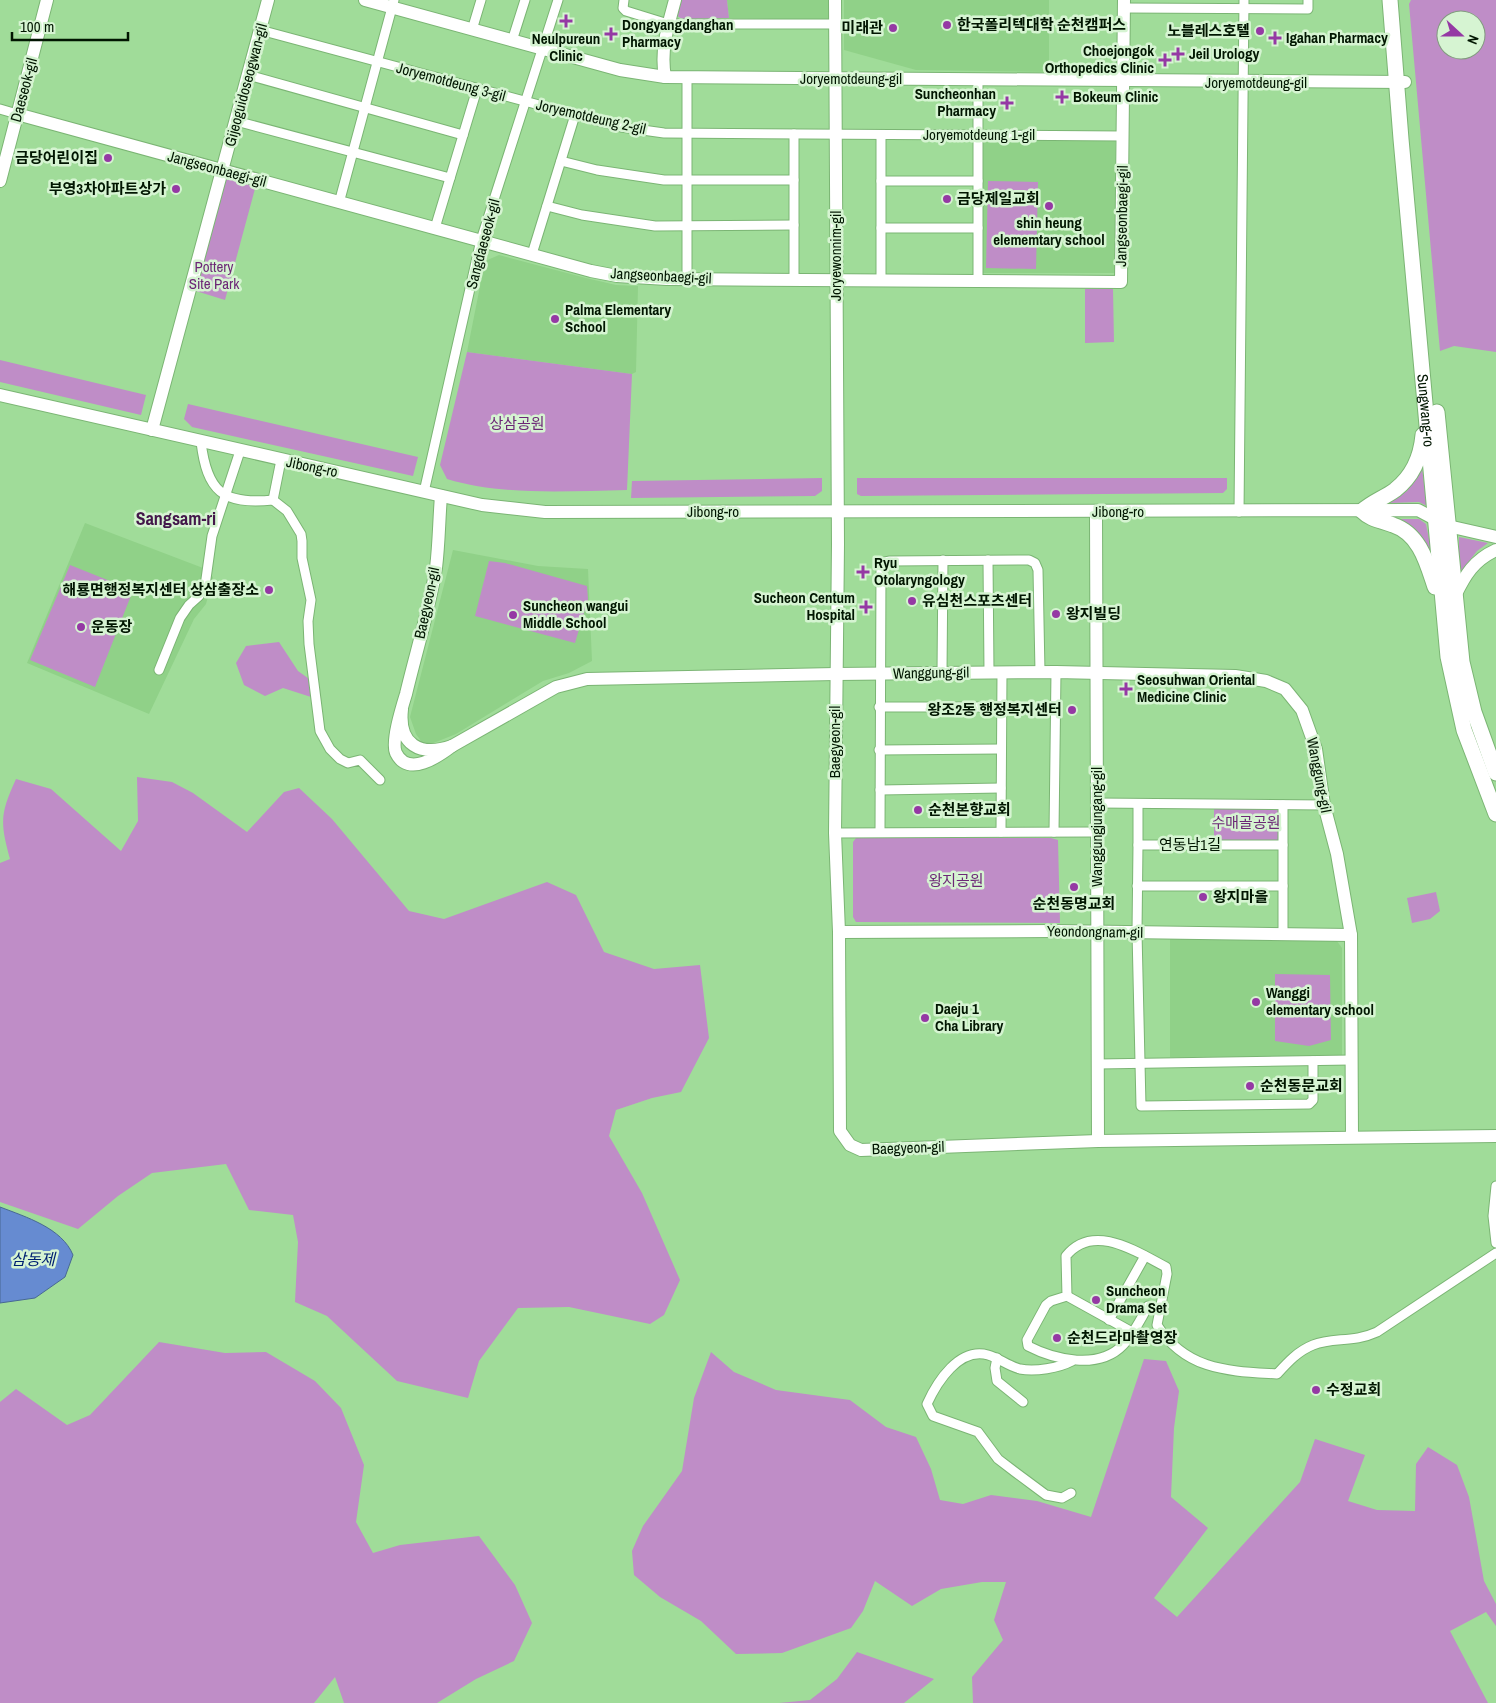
<svg xmlns="http://www.w3.org/2000/svg" width="1496" height="1703" viewBox="0 0 1496 1703" font-family="'Archivo Narrow','Noto Sans KR',sans-serif">
<rect width="100%" height="100%" fill="#a0dc99"/>
<g fill="#90d188">
<path d="M727,0H832V20L729,18Z"/>
<path d="M844,0H1049V72L916,70L844,50Z"/>
<rect x="983" y="139" width="132" height="134"/>
<path d="M499,255L586,278L616,285L638,286L636,372L632,374L467,352L485,261Z"/>
<path d="M85,523L203,568L213,577L206,604L194,619L149,714L27,663Z"/>
<path d="M453,550L538,566L588,569L592,661L569,673L543,681L456,734L431,744L421,741L416,734L410,717Z"/>
<path d="M1334,937L1342,948V1056L1170,1057V938Z"/>
</g>
<g fill="#bf8dc7" fill-rule="evenodd">
<path d="M681,0H727L729,18L682,19L676,15Z"/>
<path d="M1411,0H1496V352L1454,346L1440,351L1409,4ZM1446,20H1476V50H1446Z"/>
<path d="M232,179L256,185L225,300L196,291L225,180Z"/>
<path d="M988,181L1038,182L1036,269L986,268Z"/>
<path d="M1085,289H1113L1114,342L1085,343Z"/>
<path d="M467,352L632,374L627,490C568,491 503,496 447,479L440,465Z"/>
<path d="M0,360L146,395L141,415L0,382Z"/>
<path d="M188,404L418,457L413,476L192,427L184,419Z"/>
<path d="M1422,468L1427,506L1419,502L1390,503L1407,491Z"/>
<path d="M822,478V491L815,496L631,498L632,481Z"/>
<path d="M857,478H1227V489L1223,493L861,496L857,494Z"/>
<path d="M1391,519H1419L1426,524L1433,559L1418,533Z"/>
<path d="M1459,537L1488,543L1477,551L1459,574Z"/>
<path d="M489,561L505,563L587,586L588,599L575,643L475,616Z"/>
<path d="M70,565L130,589L132,593L95,687L30,660Z"/>
<path d="M279,642L298,671L312,681L311,697L283,688L265,696L244,685L236,663L246,646Z"/>
<path d="M137,777L172,782L193,793L247,832L284,792L299,788L332,819L409,911L444,919L547,882L576,895L604,952L654,969L700,965L709,1038L681,1092L652,1098L616,1110L609,1136L642,1193L680,1280L664,1315L650,1324L569,1307L518,1308L479,1361L468,1398L397,1381L327,1316L295,1302L298,1242L293,1215L249,1210L226,1164L152,1173L118,1196L78,1229L0,1202V863L10,859C0,822 0,814 16,779L51,789L121,851L138,821Z"/>
<path d="M1214,807H1278V841L1214,840Z"/>
<path d="M856,838H1051L1058,840L1060,923L856,922L853,917V842Z"/>
<path d="M1436,892L1440,911L1430,919L1412,923L1407,898Z"/>
<path d="M1275,974L1330,975L1331,1040L1309,1046L1275,1041Z"/>
<path d="M159,1342L225,1353L266,1352L315,1381L341,1408L364,1465L356,1522L373,1553L400,1545L479,1536L515,1585L532,1623L514,1661L476,1679L437,1703H344L335,1677L314,1703H0V1402L16,1389L67,1425L90,1415Z"/>
<path d="M711,1352L734,1372L776,1390L850,1400L886,1427L916,1437L931,1469L940,1500L963,1504L991,1495L1037,1501L1091,1517L1144,1359L1166,1361L1179,1391L1174,1428L1171,1497L1208,1528L1154,1598L1177,1617L1300,1482L1315,1439L1365,1455L1348,1501L1377,1510L1415,1511L1416,1464L1428,1447L1457,1465L1469,1497L1484,1581L1496,1604V1626L1486,1612L1450,1631L1488,1703H973L972,1677L1003,1640L994,1620L1006,1582H982L941,1589L912,1606L875,1581L863,1611L851,1628L782,1653L736,1654L701,1621L660,1597L634,1575L632,1551L643,1526L682,1471L694,1398Z"/>
<path d="M857,1652L934,1679L904,1703H779L810,1700L837,1679Z"/>
</g>
<path fill="#668bd1" stroke="#486893" d="M0,1207C26,1217 62,1228 73,1255L65,1277L35,1298L0,1303Z"/>
<g fill="none" stroke-linecap="round" stroke-linejoin="round">
<defs>
<g id="street">
<path d="M624,0L623,8L626,11L668,24H835"/>
<path d="M1124,8L1308,9V0"/>
<path d="M260,30L621,127L664,133L1123,136"/>
<path d="M472,30L481,0"/>
<path d="M512,41L525,0"/>
<path d="M248,75L463,135"/>
<path d="M0,109L17,114"/>
<path d="M236,121L450,178"/>
<path d="M561,161L597,170L664,180H794"/>
<path d="M881,181H978"/>
<path d="M339,203L394,0"/>
<path d="M547,206L582,215L655,226L794,225"/>
<path d="M435,228L477,89"/>
<path d="M881,228H978"/>
<path d="M532,254L575,115"/>
<path d="M687,279V78"/>
<path d="M794,279V134"/>
<path d="M881,281V135"/>
<path d="M978,282V79"/>
<path d="M201,442C207,491 222,505 273,500"/>
<path d="M281,460L273,500L287,511L301,534L302,541V558L311,600L308,621L309,644L320,731L330,749L340,759L348,763L360,760L380,780"/>
<path d="M424,492L481,240L558,0"/>
<path d="M1239,512L1244,0"/>
<path d="M988,560L989,672"/>
<path d="M159,670L180,618L189,605L199,596L205,586L212,536L240,451"/>
<path d="M942,672L943,560"/>
<path d="M879,707H1002"/>
<path d="M879,750L1001,749"/>
<path d="M880,790L1001,788"/>
<path d="M1097,803L1324,805"/>
<path d="M1138,804V845"/>
<path d="M1283,805V845"/>
<path d="M880,832L881,569L885,562L890,561L1029,560L1035,563L1038,570L1040,672"/>
<path d="M1001,832L1002,672"/>
<path d="M1054,832L1056,672"/>
<path d="M835,833L1097,832"/>
<path d="M1137,886H1283"/>
<path d="M1283,933V845H1138L1137,932L1141,1106L1309,1104L1313,1100V1061"/>
<path d="M1098,1064L1351,1060"/>
<path d="M1496,1186L1493,1216L1496,1243"/>
<path d="M1067,1296L1132,1332"/>
<path d="M1148,1306C1141,1319 1133,1335 1123,1345C1099,1370 1055,1360 1028,1346L1027,1340L1046,1305L1051,1301L1067,1296L1066,1256C1093,1222 1137,1252 1166,1267L1167,1274L1157,1325C1186,1371 1229,1371 1277,1374C1288,1362 1298,1351 1313,1345C1333,1337 1353,1343 1377,1332L1496,1253"/>
<path d="M1109,1320L1145,1256"/>
<path d="M997,1358L995,1368L997,1381L1023,1402"/>
<path d="M1071,1493L1062,1498L1046,1495L1015,1472L998,1459L978,1432L933,1416L927,1404C937,1382 959,1347 988,1355C999,1358 1008,1366 1020,1369C1035,1372 1059,1368 1072,1361"/>
</g>
<g id="secondary">
<path d="M365,0L620,70L665,77L1405,82"/>
<path d="M835,0L838,544L835,833L839,932L840,1131L850,1145L861,1150L1098,1141L1496,1136"/>
<path d="M665,77C660,50 668,26 675,0"/>
<path d="M17,114L591,271L617,276L667,279L1121,282L1124,0"/>
<path d="M0,181L47,0"/>
<path d="M0,395L482,505L545,512L1418,510L1448,526L1496,537"/>
<path d="M152,430L268,0"/>
<path d="M1096,512L1098,1141"/>
<path d="M1455,596C1465,575 1474,560 1496,550"/>
<path d="M402,709C398,745 420,757 452,746C439,756 408,778 396,753C391,742 402,707 406,694C416,652 429,611 436,568C439,544 439,520 441,496"/>
<path d="M452,746L556,687L587,679L835,674L1056,672L1235,676L1266,681L1285,689L1302,710L1316,749L1324,805L1337,854L1351,935L1352,1137"/>
<path d="M839,932L1053,931L1351,935"/>
</g>
<g id="primary">
<path id="s1" d="M1390,0L1401,139L1448,657L1464,730L1496,814"/>
<path d="M1437,412L1462,662L1474,712L1496,773"/>
<path d="M1423,435C1421,457 1413,476 1395,490C1384,498 1372,502 1362,511C1371,520 1381,520 1393,525C1420,534 1427,563 1435,587"/>
</g>
</defs>
<use href="#street" stroke="#7bb574" stroke-width="11"/>
<use href="#secondary" stroke="#7bb574" stroke-width="14"/>
<use href="#primary" stroke="#7bb574" stroke-width="17"/>
<use href="#street" stroke="#fff" stroke-width="9"/>
<use href="#secondary" stroke="#fff" stroke-width="12"/>
<use href="#primary" stroke="#fff" stroke-width="15"/>
</g>
<g fill="#9539a4" stroke="#d6f4d2" stroke-width="2">
<path d="M563.5 13.5h5v5h5v5h-5v5h-5v-5h-5v-5h5z"/>
<circle cx="947" cy="25" r="5"/>
<circle cx="893" cy="28" r="5"/>
<circle cx="1260" cy="31" r="5"/>
<path d="M608.5 26.5h5v5h5v5h-5v5h-5v-5h-5v-5h5z"/>
<path d="M1272.5 30.5h5v5h5v5h-5v5h-5v-5h-5v-5h5z"/>
<path d="M1175.5 46.5h5v5h5v5h-5v5h-5v-5h-5v-5h5z"/>
<path d="M1162.5 52.5h5v5h5v5h-5v5h-5v-5h-5v-5h5z"/>
<path d="M1059.5 89.5h5v5h5v5h-5v5h-5v-5h-5v-5h5z"/>
<path d="M1004.5 95.5h5v5h5v5h-5v5h-5v-5h-5v-5h5z"/>
<circle cx="108" cy="158" r="5"/>
<circle cx="176" cy="189" r="5"/>
<circle cx="947" cy="199" r="5"/>
<circle cx="1049" cy="206" r="5"/>
<circle cx="555" cy="319" r="5"/>
<path d="M860.5 564.5h5v5h5v5h-5v5h-5v-5h-5v-5h5z"/>
<circle cx="269" cy="590" r="5"/>
<circle cx="912" cy="601" r="5"/>
<path d="M863.5 599.5h5v5h5v5h-5v5h-5v-5h-5v-5h5z"/>
<circle cx="1056" cy="614" r="5"/>
<circle cx="513" cy="615" r="5"/>
<circle cx="81" cy="627" r="5"/>
<path d="M1123.5 681.5h5v5h5v5h-5v5h-5v-5h-5v-5h5z"/>
<circle cx="1072" cy="710" r="5"/>
<circle cx="918" cy="810" r="5"/>
<circle cx="1074" cy="887" r="5"/>
<circle cx="1203" cy="897" r="5"/>
<circle cx="1256" cy="1002" r="5"/>
<circle cx="925" cy="1018" r="5"/>
<circle cx="1250" cy="1086" r="5"/>
<circle cx="1096" cy="1300" r="5"/>
<circle cx="1057" cy="1338" r="5"/>
<circle cx="1316" cy="1390" r="5"/>
</g>
<g text-anchor="middle" stroke-width="5" stroke-linejoin="round" paint-order="stroke">
<g font-size="15" font-weight="bold" fill="#011601" stroke="#d6f4d2" text-anchor="start">
<text x="622" y="30">Dongyangdanghan<tspan x="622" dy="17">Pharmacy</tspan></text>
<text x="957" y="30">한국폴리텍대학 순천캠퍼스</text>
<text x="883" y="33" text-anchor="end">미래관</text>
<text x="1250" y="36" text-anchor="end">노블레스호텔</text>
<text x="1286" y="43">Igahan Pharmacy</text>
<text x="566" y="44" text-anchor="middle">Neulpureun<tspan x="566" dy="17">Clinic</tspan></text>
<text x="1154" y="56" text-anchor="end">Choejongok<tspan x="1154" dy="17">Orthopedics Clinic</tspan></text>
<text x="1189" y="59">Jeil Urology</text>
<text x="996" y="99" text-anchor="end">Suncheonhan<tspan x="996" dy="17">Pharmacy</tspan></text>
<text x="1073" y="102">Bokeum Clinic</text>
<text x="98" y="163" text-anchor="end">금당어린이집</text>
<text x="166" y="194" text-anchor="end">부영3차아파트상가</text>
<text x="957" y="204">금당제일교회</text>
<text x="1049" y="228" text-anchor="middle">shin heung<tspan x="1049" dy="17">elememtary school</tspan></text>
<text x="565" y="315">Palma Elementary<tspan x="565" dy="17">School</tspan></text>
<text x="874" y="568">Ryu<tspan x="874" dy="17">Otolaryngology</tspan></text>
<text x="259" y="595" text-anchor="end">해룡면행정복지센터 상삼출장소</text>
<text x="855" y="603" text-anchor="end">Sucheon Centum<tspan x="855" dy="17">Hospital</tspan></text>
<text x="922" y="606">유심천스포츠센터</text>
<text x="523" y="611">Suncheon wangui<tspan x="523" dy="17">Middle School</tspan></text>
<text x="1066" y="619">왕지빌딩</text>
<text x="91" y="632">운동장</text>
<text x="1137" y="685">Seosuhwan Oriental<tspan x="1137" dy="17">Medicine Clinic</tspan></text>
<text x="1062" y="715" text-anchor="end">왕조2동 행정복지센터</text>
<text x="928" y="815">순천본향교회</text>
<text x="1213" y="902">왕지마을</text>
<text x="1074" y="909" text-anchor="middle">순천동명교회</text>
<text x="1266" y="998">Wanggi<tspan x="1266" dy="17">elementary school</tspan></text>
<text x="935" y="1014">Daeju 1<tspan x="935" dy="17">Cha Library</tspan></text>
<text x="1260" y="1091">순천동문교회</text>
<text x="1106" y="1296">Suncheon<tspan x="1106" dy="17">Drama Set</tspan></text>
<text x="1067" y="1343">순천드라마촬영장</text>
<text x="1326" y="1395">수정교회</text>
</g>
<g font-size="15" fill="#011601" stroke="#d6f4d2">
<text x="851" y="84">Joryemotdeung-gil</text>
<text transform="translate(451 82) rotate(15)" y="5">Joryemotdeung 3-gil</text>
<text x="1256" y="88">Joryemotdeung-gil</text>
<text transform="translate(246 85) rotate(-75)" y="5">Gijeoguidoseogwan-gil</text>
<text transform="translate(24 90) rotate(-75)" y="5">Daeseok-gil</text>
<text transform="translate(591 117) rotate(13)" y="5">Joryemotdeung 2-gil</text>
<text x="979" y="140">Joryemotdeung 1-gil</text>
<text transform="translate(217 169) rotate(15)" y="5">Jangseonbaegi-gil</text>
<text transform="translate(1122 216) rotate(-89)" y="5">Jangseonbaegi-gil</text>
<text transform="translate(483 244) rotate(-75)" y="5">Sangdaeseok-gil</text>
<text transform="translate(836 256) rotate(-90)" y="5">Joryewonnim-gil</text>
<text transform="translate(661 276) rotate(3)" y="5">Jangseonbaegi-gil</text>
<text dy="5" stroke="none"><textPath href="#s1" startOffset="412">Sungwang-ro</textPath></text>
<text transform="translate(312 467) rotate(12)" y="5">Jibong-ro</text>
<text x="713" y="517">Jibong-ro</text>
<text x="1118" y="517">Jibong-ro</text>
<text transform="translate(427 603) rotate(-78)" y="5">Baegyeon-gil</text>
<text transform="translate(931 673) rotate(-1)" y="5">Wanggung-gil</text>
<text transform="translate(835 742) rotate(-90)" y="5">Baegyeon-gil</text>
<text transform="translate(1319 775) rotate(79)" y="5">Wanggung-gil</text>
<text transform="translate(1097 827) rotate(-90)" y="5">Wanggungjungang-gil</text>
<text x="1190" y="850">연동남1길</text>
<text transform="translate(1095 932) rotate(1)" y="5">Yeondongnam-gil</text>
<text transform="translate(908 1148) rotate(-2)" y="5">Baegyeon-gil</text>
</g>
<g font-size="15" fill="#6c2776" stroke="#d6f4d2">
<text x="214" y="272">Pottery<tspan x="214" dy="17">Site Park</tspan></text>
<text x="517" y="429">상삼공원</text>
<text x="1246" y="828">수매골공원</text>
<text x="956" y="886">왕지공원</text>
</g>
<g font-size="16" font-style="italic" fill="#002071" stroke="#d6f4d2">
<text x="33" y="1265">삼동제</text>
</g>
<g font-size="18" font-weight="bold" fill="#43174a" stroke="#d6f4d2">
<text x="176" y="525">Sangsam-ri</text>
</g>
</g>
<g transform="translate(1461 35) rotate(111)"><circle r="24" fill="#d6f4d2" stroke="#819b7e"/>
<path d="M0-4L9 19L0 12L-9 19Z" fill="#9539a4"/>
<text y="-8" font-size="14" font-weight="bold" text-anchor="middle" fill="#011601">N</text>
</g>
<path d="M12 32v8h116v-8" fill="none" stroke="#011601" stroke-width="2.5"/>
<text x="20" y="32" font-size="15" fill="#011601" stroke="#d6f4d2" stroke-width="4" paint-order="stroke">100 m</text>
</svg>
